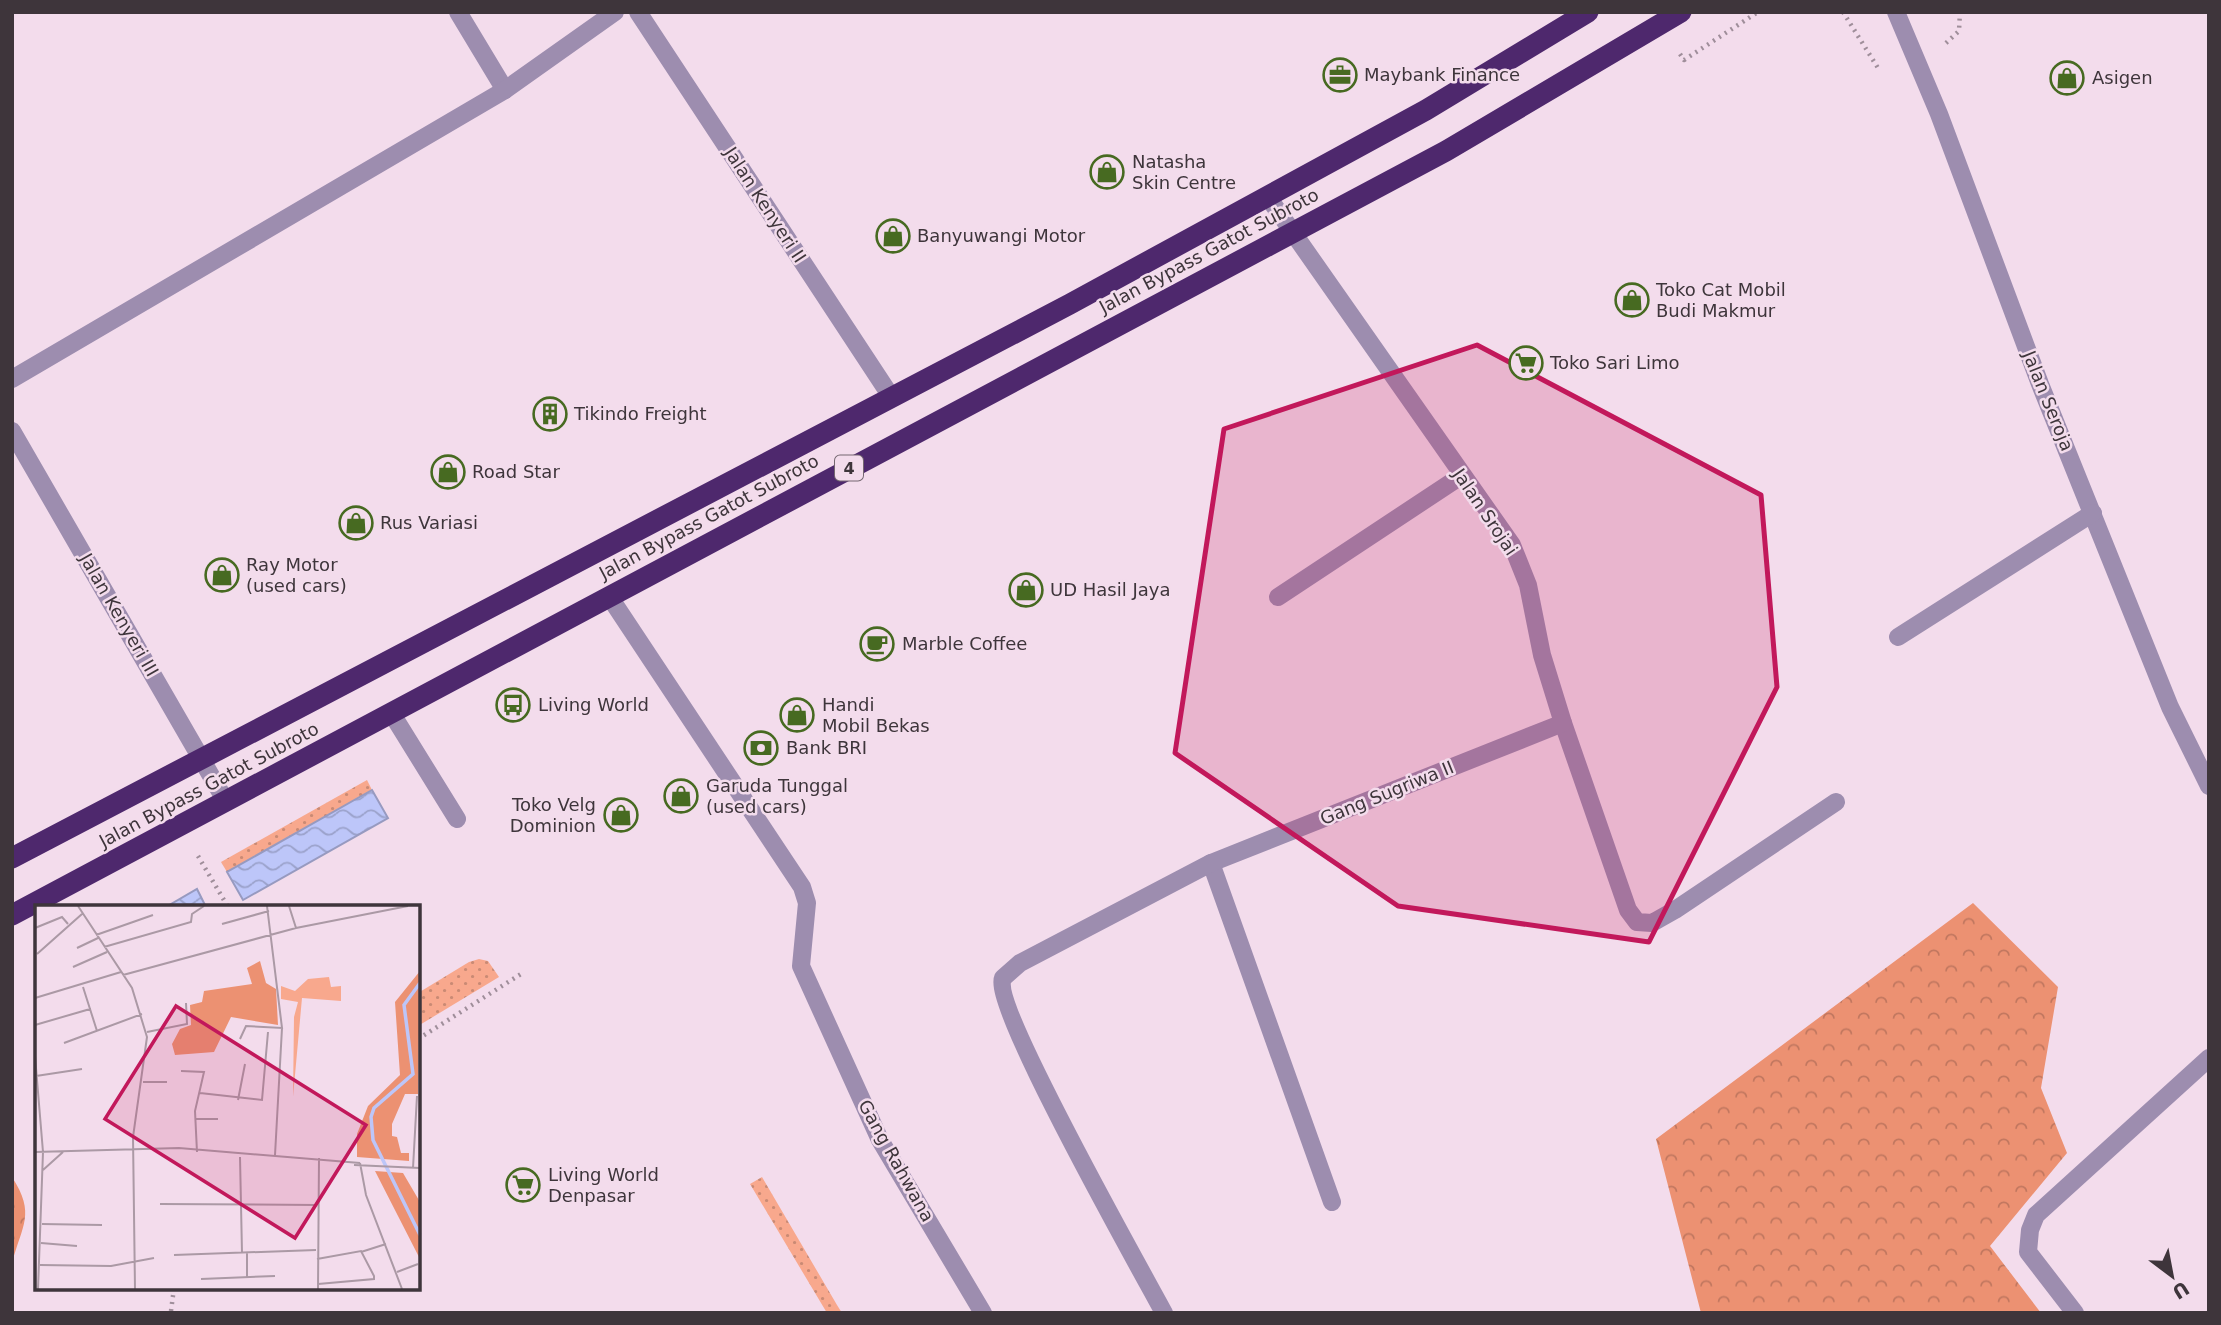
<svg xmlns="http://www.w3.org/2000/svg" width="2221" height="1325" viewBox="0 0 2221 1325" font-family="'DejaVu Sans',sans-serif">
<defs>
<pattern id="grass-dots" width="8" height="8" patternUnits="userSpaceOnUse" patternTransform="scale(1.75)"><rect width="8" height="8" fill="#f8a88d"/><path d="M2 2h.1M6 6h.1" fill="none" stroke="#ca8a74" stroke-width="1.8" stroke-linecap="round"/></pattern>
<pattern id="forest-crowns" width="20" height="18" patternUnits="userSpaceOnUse" patternTransform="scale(1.75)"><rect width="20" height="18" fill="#ec9172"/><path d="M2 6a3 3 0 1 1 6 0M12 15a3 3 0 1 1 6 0" fill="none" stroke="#c1775f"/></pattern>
<pattern id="water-waves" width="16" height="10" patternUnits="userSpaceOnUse" patternTransform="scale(1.75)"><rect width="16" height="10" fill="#bdc6f9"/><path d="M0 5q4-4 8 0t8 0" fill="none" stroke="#9ba2cb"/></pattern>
</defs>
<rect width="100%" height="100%" fill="#f3dcec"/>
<g fill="url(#grass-dots)">
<path d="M367,780L372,790L227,872L221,862Z"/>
<path d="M479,959L488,961L499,977L418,1026V993L469,962Z"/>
<path d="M762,1177L837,1305L842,1313H827L750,1184Z"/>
</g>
<g fill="url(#forest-crowns)">
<path d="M1973,903L2058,987L2041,1088L2067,1153L1990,1246L2041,1313H1701L1656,1139Z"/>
<path d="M12,1177C36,1214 22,1225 12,1263Z"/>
</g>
<g fill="url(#water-waves)" stroke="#979ac0" stroke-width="2">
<path d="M372,790L388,818L243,900L227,872Z"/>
<path d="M197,889L206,907H166Z"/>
</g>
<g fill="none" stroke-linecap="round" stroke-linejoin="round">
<g stroke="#9f8e9a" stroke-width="4.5" stroke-dasharray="2 5" stroke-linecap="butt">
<path d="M1843,12L1878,68"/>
<path d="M1946,43L1959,31L1960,12"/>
<path d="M1680,54L1684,60L1758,12"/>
<path d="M198,856L228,907"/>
<path d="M418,1039L521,974"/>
<path d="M171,1311L174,1288"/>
</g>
<g stroke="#9d8daf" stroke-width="18">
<path d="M458,12L505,90"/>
<path d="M638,12L892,398"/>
<path d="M1896,12L1939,114L2040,384L2170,707L2209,786"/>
<path d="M1268,197L1512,545L1528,585L1542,655L1563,723L1628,910L1637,922L1652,923L1675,910L1836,802"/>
<path d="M12,379L505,90L615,12"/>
<path d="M12,431L225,800"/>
<path d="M609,596L802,887L807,903L801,966L880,1140L983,1313"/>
<path d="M1278,597L1461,476"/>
<path d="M1898,637L2093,513"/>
<path d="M392,714L457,819"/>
<path d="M1211,863L1332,1202"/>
<path d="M1164,1313C1141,1270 991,1005 1003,978L1020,963L1211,863L1563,723"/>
<path d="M2075,1313L2028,1252L2030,1230L2036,1215L2209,1058"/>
</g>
<g stroke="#4e286d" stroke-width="21">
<path d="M12,858L1070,304L1426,110L1588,12"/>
<path d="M12,915L1446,151L1681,12"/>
</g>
</g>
<path fill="#c2185b" fill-opacity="0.2" stroke="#c2185b" stroke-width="5" stroke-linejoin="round" d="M1477,345L1761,495L1777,687L1649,942L1398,906L1175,753L1224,429Z"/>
<defs>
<symbol id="office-ring" viewBox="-11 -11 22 22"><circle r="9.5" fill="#f3dcec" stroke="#476a21" stroke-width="1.5"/><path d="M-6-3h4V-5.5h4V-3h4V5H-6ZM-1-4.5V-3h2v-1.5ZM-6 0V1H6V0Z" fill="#476a21"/></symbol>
<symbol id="shop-ring" viewBox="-11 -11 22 22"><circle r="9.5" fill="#f3dcec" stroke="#476a21" stroke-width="1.5"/><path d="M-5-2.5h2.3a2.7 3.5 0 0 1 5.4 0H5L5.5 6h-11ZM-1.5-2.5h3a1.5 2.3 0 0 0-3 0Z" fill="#476a21"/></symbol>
<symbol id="supermarket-ring" viewBox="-11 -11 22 22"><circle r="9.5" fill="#f3dcec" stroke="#476a21" stroke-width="1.5"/><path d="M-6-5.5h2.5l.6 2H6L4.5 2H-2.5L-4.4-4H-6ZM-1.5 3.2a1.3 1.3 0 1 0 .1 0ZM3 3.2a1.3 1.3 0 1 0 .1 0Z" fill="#476a21"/></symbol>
<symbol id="building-ring" viewBox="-11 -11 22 22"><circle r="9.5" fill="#f3dcec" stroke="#476a21" stroke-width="1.5"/><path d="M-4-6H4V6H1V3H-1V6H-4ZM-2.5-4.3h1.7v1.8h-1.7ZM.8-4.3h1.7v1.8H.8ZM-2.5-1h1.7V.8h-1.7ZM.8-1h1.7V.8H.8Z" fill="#476a21"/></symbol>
<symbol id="cafe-ring" viewBox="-11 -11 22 22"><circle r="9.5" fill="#f3dcec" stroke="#476a21" stroke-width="1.5"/><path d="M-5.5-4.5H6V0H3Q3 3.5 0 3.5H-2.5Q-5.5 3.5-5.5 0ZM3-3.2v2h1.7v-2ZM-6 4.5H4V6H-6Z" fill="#476a21"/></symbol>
<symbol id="bus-ring" viewBox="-11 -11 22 22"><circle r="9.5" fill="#f3dcec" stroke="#476a21" stroke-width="1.5"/><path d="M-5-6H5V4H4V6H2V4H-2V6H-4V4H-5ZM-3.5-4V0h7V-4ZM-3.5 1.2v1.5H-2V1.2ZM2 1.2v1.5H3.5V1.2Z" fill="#476a21"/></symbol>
<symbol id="bank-ring" viewBox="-11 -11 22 22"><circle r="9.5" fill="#f3dcec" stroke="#476a21" stroke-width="1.5"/><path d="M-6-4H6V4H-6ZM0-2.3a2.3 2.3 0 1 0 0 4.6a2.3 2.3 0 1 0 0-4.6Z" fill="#476a21"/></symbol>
</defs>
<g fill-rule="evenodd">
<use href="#office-ring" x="1321" y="56" width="38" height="38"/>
<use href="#shop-ring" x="2048" y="59" width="38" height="38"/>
<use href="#shop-ring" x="1088" y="153" width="38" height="38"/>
<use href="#shop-ring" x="874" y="217" width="38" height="38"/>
<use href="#shop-ring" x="1613" y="281" width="38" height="38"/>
<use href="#supermarket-ring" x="1507" y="344" width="38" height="38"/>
<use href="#building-ring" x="531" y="395" width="38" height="38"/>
<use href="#shop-ring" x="429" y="453" width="38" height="38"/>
<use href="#shop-ring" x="337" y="504" width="38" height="38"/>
<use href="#shop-ring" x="203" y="556" width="38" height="38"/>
<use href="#shop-ring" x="1007" y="571" width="38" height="38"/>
<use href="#cafe-ring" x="858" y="625" width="38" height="38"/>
<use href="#bus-ring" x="494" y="686" width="38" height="38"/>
<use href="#shop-ring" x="778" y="696" width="38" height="38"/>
<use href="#bank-ring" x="742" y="729" width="38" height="38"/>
<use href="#shop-ring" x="662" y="777" width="38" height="38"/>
<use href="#shop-ring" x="602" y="796" width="38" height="38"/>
<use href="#supermarket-ring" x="504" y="1166" width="38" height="38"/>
</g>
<g text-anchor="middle" stroke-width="5" stroke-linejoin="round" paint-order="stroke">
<rect fill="#f3dcec" stroke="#746770" stroke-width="2" x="835" y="455.5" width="28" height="25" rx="5"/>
<g font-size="16" font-weight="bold" fill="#3e353b">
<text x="849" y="474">4</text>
</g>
<g font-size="18" fill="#3e353b" stroke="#f3dcec" text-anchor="start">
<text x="1364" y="81">Maybank Finance</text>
<text x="2092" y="84">Asigen</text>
<text x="1132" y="168">Natasha<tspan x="1132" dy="21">Skin Centre</tspan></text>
<text x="917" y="242">Banyuwangi Motor</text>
<text x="1656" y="296">Toko Cat Mobil<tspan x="1656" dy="21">Budi Makmur</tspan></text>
<text x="1550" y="369">Toko Sari Limo</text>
<text x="574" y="420">Tikindo Freight</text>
<text x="472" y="478">Road Star</text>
<text x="380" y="529">Rus Variasi</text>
<text x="246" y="571">Ray Motor<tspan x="246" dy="21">(used cars)</tspan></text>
<text x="1050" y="596">UD Hasil Jaya</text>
<text x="902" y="650">Marble Coffee</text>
<text x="538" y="711">Living World</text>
<text x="822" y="711">Handi<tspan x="822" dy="21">Mobil Bekas</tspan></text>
<text x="786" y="754">Bank BRI</text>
<text x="706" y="792">Garuda Tunggal<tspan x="706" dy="21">(used cars)</tspan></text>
<text x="596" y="811" text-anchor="end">Toko Velg<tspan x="596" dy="21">Dominion</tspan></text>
<text x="548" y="1181">Living World<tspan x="548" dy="21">Denpasar</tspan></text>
</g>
<g font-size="18" fill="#3e353b" stroke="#f3dcec">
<text transform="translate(765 205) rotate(57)" y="6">Jalan Kenyeri II</text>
<text transform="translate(1209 251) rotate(-28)" y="6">Jalan Bypass Gatot Subroto</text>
<text transform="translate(2048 401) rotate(68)" y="6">Jalan Seroja</text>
<text transform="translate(1485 512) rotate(56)" y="6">Jalan Srojai</text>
<text transform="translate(709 517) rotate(-28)" y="6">Jalan Bypass Gatot Subroto</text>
<text transform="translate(119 615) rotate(60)" y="6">Jalan Kenyeri III</text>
<text transform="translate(209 785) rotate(-28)" y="6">Jalan Bypass Gatot Subroto</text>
<text transform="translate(1387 793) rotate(-22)" y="6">Gang Sugriwa II</text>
<text transform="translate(896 1161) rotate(61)" y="6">Gang Rahwana</text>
</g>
</g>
<g transform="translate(35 905)">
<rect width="385" height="385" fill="#f3dcec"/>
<path d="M294,72L296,82L306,81V96L267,93L258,192L259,112L263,97L246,94V81L260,86L273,74Z" fill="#f8a88d"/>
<path d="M225,56L231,78L241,84L243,120L196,112L179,147L140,150L137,139L145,124L156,120L155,100L167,97L169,86L217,79L212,63ZM385,66L383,189H370L357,219V231L362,232L366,248H374V256L322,252V229L333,201L365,170L360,97ZM340,266L368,268L385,297V354Z" fill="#ec9172"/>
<path fill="none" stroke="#bdc6f9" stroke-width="3.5" d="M385,78L369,100L378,169L339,203L336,212L338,235L385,330"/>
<path fill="none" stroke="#ab99a5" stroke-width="2" d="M43,1L97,83L112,132L98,232L100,384M254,1L261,23M187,19L234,6M0,23L27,12L33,19M61,30L118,10M69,42L156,17L157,9L169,1M42,43L63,33M2,49L47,9M38,62L72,47M88,70L261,23L373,1M0,93L86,67M55,104L62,126M0,120L55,104L48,82M112,127L152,119L151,98M205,134L211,121L247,123L232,1M29,138L107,109M0,151L8,247L3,384M146,166L169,167L160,206L162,247M1,171L47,164M108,177H132M165,188L227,195L233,127M203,195L210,159M160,214H183M0,247L144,243L325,258M240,250L247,123M205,252L207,348M325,258L331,290L367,384M319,260L385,263M378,263L382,191M8,265L28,247M125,299L282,300M7,319L67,320M6,338L42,341M212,347V372M326,347L351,339M139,350L281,345M282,354L326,346L339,371V374L283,379M5,360L76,361L119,353M362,367L383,359M166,374L240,371M283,384L284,253"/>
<path fill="#c2185b" fill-opacity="0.15" stroke="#c2185b" stroke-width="3.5" d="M141,101L331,220L260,333L70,214Z"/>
<rect width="385" height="385" fill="none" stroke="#3e353b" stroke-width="3.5"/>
</g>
<rect width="2221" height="1325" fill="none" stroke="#3e353b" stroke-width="28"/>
<g transform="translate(2172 1276) rotate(148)" stroke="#f3dcec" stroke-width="5" paint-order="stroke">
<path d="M0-5L12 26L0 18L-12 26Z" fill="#3e353b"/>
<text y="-10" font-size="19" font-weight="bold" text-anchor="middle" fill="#3e353b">U</text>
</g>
</svg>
